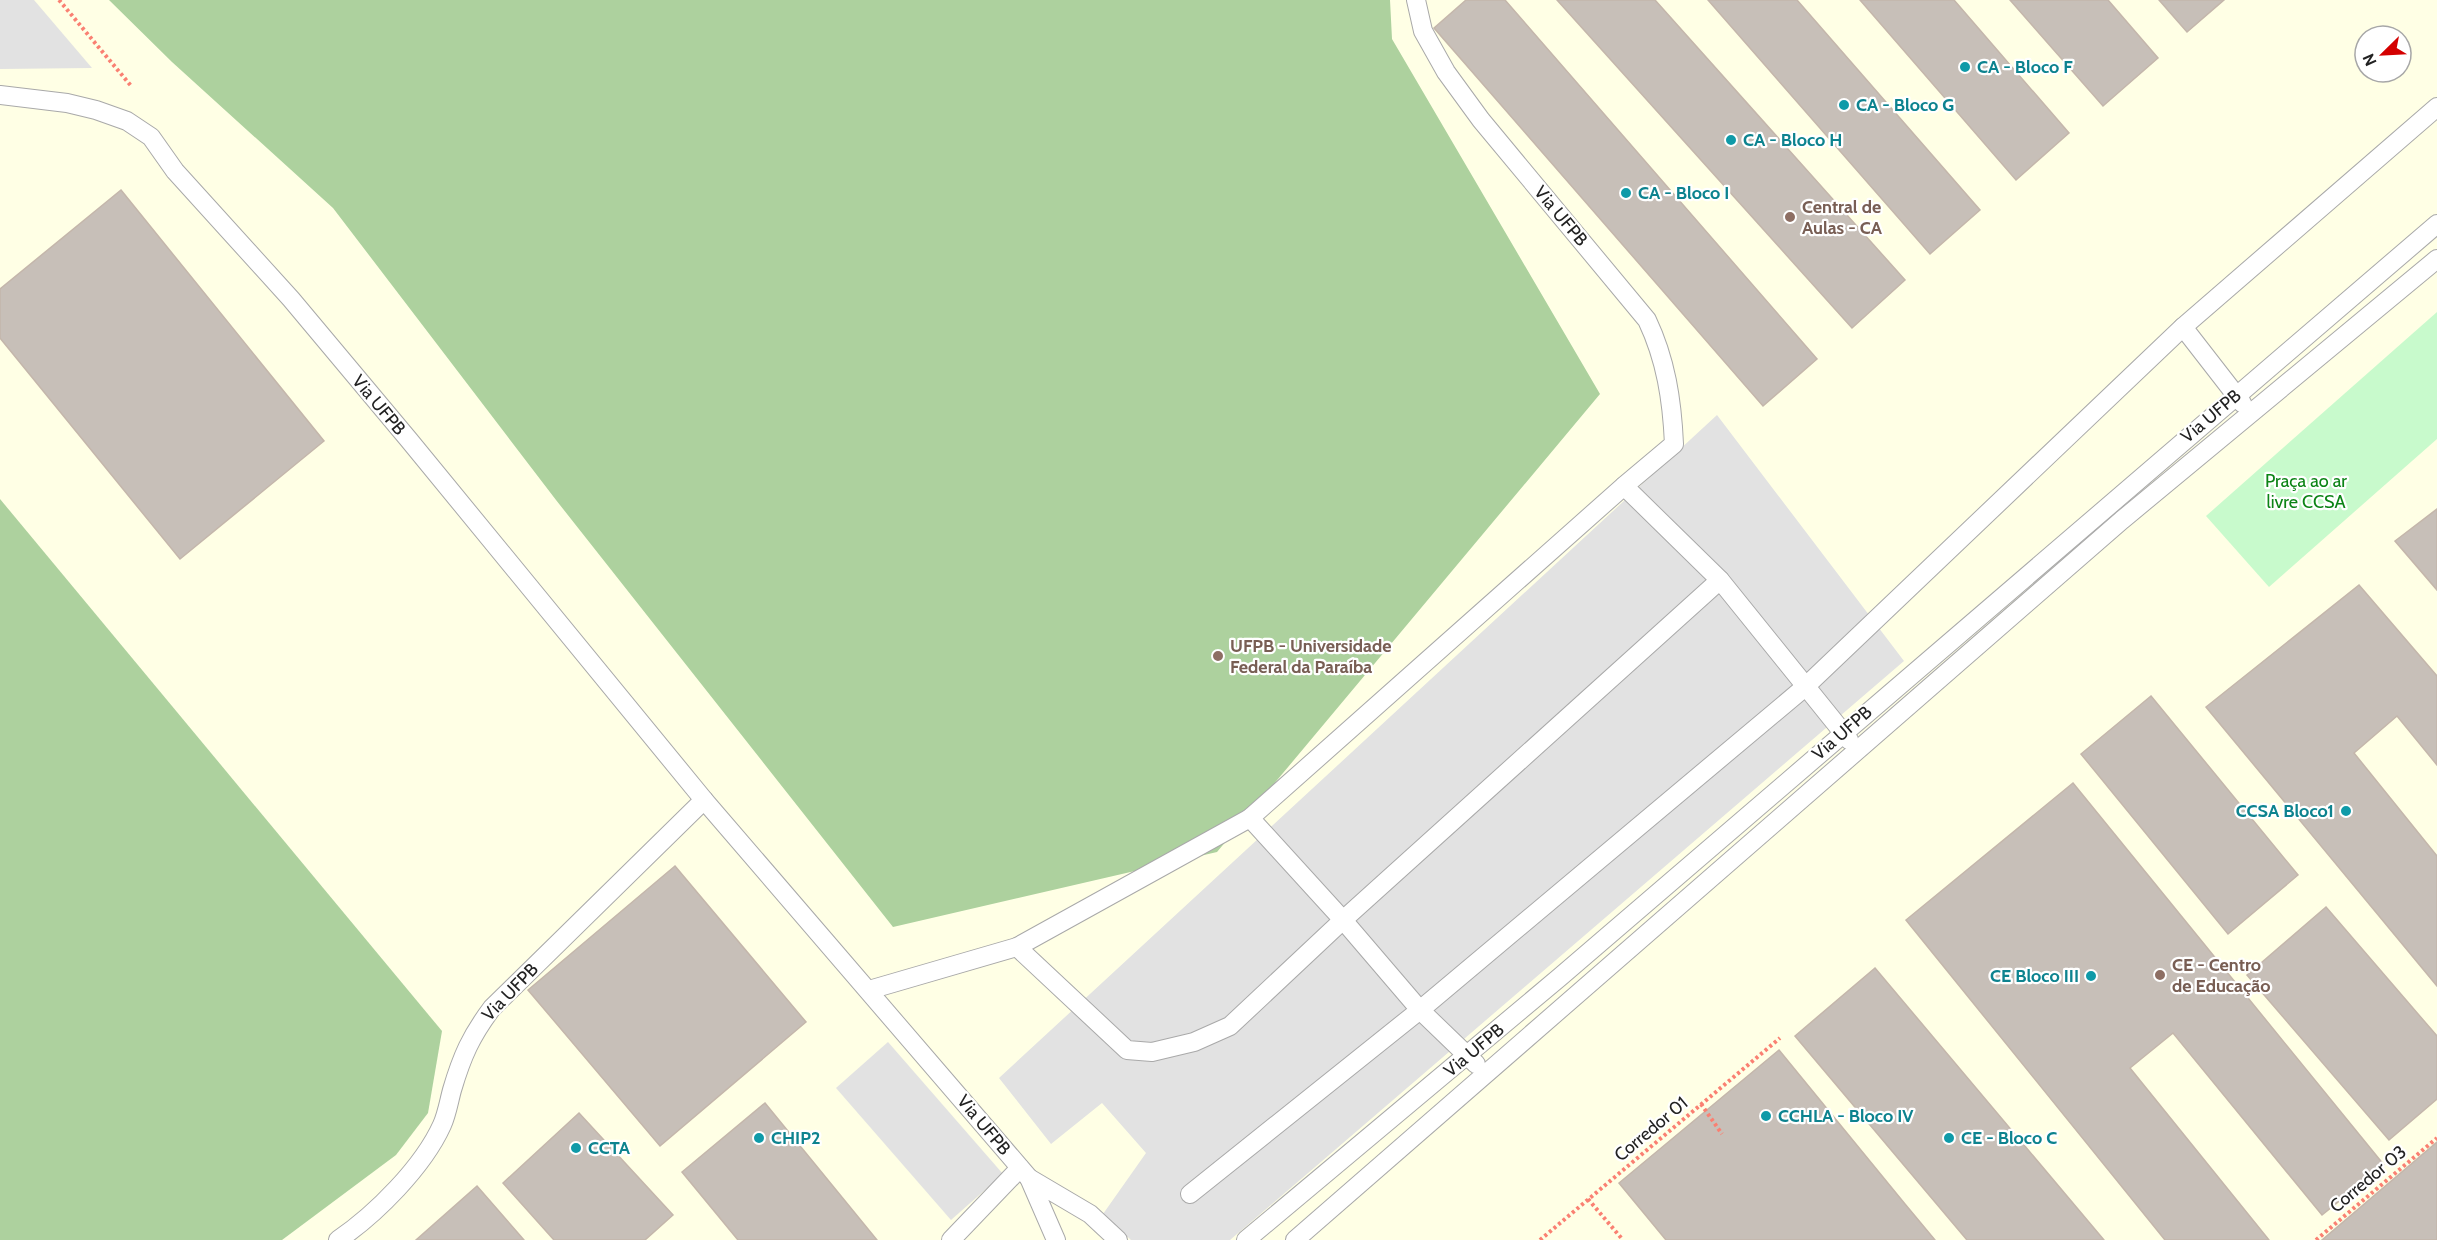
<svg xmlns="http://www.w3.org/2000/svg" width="2437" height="1240" viewBox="0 0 2437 1240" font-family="Cabin,sans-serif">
<rect width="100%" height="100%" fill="#f2efe9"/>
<path fill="#ffffe5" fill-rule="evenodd" d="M0,0H2437V1240H0ZM2365,36H2401V72H2365Z"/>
<g fill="#add19e">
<path d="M109,0H1390L1392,39L1600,394L1217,852L893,927L556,500L333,208L172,62Z"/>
<path d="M0,499L442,1031L428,1113L396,1155L282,1240H0Z"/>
</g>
<path fill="#c8facc" d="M2437,312V439L2269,587L2206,516Z"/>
<g fill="#e2e2e2">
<path d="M0,0H34L92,68L0,69Z"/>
<path d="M1717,415L1904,661L1230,1240H1131L1103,1214L1146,1153L1102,1103L1051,1144L999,1078Z"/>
<path d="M888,1042L1003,1174L951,1220L836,1088Z"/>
</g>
<g fill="#c7bfb8" stroke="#c4b6ab" stroke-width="1.5">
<path d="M1466,0H1505L1817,359L1763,406L1434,28Z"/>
<path d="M1557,0H1655L1905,280L1852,328Z"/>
<path d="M1708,0H1797L1980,210L1930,254Z"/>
<path d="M1860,0H1954L2069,133L2016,180Z"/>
<path d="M2010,0H2108L2158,58L2103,106Z"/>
<path d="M2159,0H2224L2187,32Z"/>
<path d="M121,190L324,441L180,559L0,338V289Z"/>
<path d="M2437,509V590L2395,541Z"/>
<path d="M2359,585L2437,676V765L2397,716L2354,753L2437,856V986L2206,707Z"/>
<path d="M2151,696L2298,875L2228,934L2081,754Z"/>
<path d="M2073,783L2384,1165L2322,1215L2173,1033L2130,1068L2269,1240H2165L1906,920Z"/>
<path d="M675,866L806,1022L660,1146L528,990Z"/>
<path d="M2326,907L2437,1036V1099L2389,1140L2247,975Z"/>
<path d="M1875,968L2104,1240H1967L1795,1036Z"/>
<path d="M1779,1050L1905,1204L1935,1240H1666L1619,1183Z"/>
<path d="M765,1103L877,1240H738L682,1172Z"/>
<path d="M579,1113L673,1215L645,1240H554L503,1183Z"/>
<path d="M2437,1142V1240H2322Z"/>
<path d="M477,1186L524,1240H416Z"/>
</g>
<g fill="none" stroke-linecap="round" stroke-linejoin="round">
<defs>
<g id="lane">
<path d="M0,95L67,103L96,110L127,121L151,137L175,171L291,299L409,440L704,800L1029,1178"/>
<path d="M2183,327L2242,403"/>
<path d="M1624,486L1720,580L1849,740"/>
<path d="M1250,818L1343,920L1420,1010L1476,1064"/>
<path d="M1017,947L1127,1050L1152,1052L1194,1042L1230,1026L1343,920L1720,580"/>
<path d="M869,990L1017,947L1250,818L1624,486L1674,444C1672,400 1666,360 1647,320L1481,120L1446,72L1423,31L1416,0"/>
<path d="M1190,1194L1420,1010L1805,687L2183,327L2437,107"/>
<path d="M338,1240C376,1214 423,1167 442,1125C447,1114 449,1101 452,1090C462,1056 471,1036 492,1008L704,800"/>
<path d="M951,1240L1020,1168"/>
<path d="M1056,1240L1029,1178L1090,1214L1118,1240"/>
<path d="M1246,1240L1560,977L2437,224"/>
<path d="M1295,1240L2122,520L2437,259"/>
</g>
</defs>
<use href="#lane" stroke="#a9a9a9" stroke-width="20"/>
<g stroke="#fa8072" stroke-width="4" stroke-dasharray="3 3" stroke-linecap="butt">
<path d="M59,0L132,87"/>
<path d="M1701,1104L1722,1134"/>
<path d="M1588,1199L1623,1240"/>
<path d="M1540,1240L1780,1038"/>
<path d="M2316,1240L2437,1138"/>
</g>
<use href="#lane" stroke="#fff" stroke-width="18"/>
</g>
<g fill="#0f9aa8" stroke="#fff" stroke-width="2">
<circle cx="1965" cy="67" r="6"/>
<circle cx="1844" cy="105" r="6"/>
<circle cx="1731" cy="140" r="6"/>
<circle cx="1626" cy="193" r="6"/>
<circle cx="2346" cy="811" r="6"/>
<circle cx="2091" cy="976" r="6"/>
<circle cx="1766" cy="1116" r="6"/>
<circle cx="759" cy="1138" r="6"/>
<circle cx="1949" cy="1138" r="6"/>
<circle cx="576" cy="1148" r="6"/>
</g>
<g fill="#8d6e63" stroke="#fff" stroke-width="2">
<circle cx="1790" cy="217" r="6"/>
<circle cx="1218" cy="656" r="6"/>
<circle cx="2160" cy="975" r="6"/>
</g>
<g text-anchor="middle" stroke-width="4.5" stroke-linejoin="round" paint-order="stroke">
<g font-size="18" font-weight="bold" fill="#0d838f" stroke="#fff" text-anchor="start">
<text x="1977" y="73">CA - Bloco F</text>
<text x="1856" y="111">CA - Bloco G</text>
<text x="1743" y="146">CA - Bloco H</text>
<text x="1638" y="199">CA - Bloco I</text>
<text x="2334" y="817" text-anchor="end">CCSA Bloco1</text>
<text x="2079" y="982" text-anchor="end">CE Bloco III</text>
<text x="1778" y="1122">CCHLA - Bloco IV</text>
<text x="771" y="1144">CHIP2</text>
<text x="1961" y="1144">CE - Bloco C</text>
<text x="588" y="1154">CCTA</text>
</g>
<g font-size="18" font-weight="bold" fill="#785e54" stroke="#fff" text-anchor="start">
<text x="1802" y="213">Central de<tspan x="1802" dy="21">Aulas - CA</tspan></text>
<text x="1230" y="652">UFPB - Universidade<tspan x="1230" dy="21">Federal da Paraíba</tspan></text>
<text x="2172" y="971">CE - Centro<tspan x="2172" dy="21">de Educação</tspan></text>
</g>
<g font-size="18" fill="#222" stroke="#fff">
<text transform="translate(1561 216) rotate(50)" y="6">Via UFPB</text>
<text transform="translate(379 405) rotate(50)" y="6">Via UFPB</text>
<text transform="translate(2211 416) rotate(-40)" y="6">Via UFPB</text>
<text transform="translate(1842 733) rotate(-41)" y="6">Via UFPB</text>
<text transform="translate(510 992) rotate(-46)" y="6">Via UFPB</text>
<text transform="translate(1474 1050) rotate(-40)" y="6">Via UFPB</text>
<text transform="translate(984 1125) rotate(50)" y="6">Via UFPB</text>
<text transform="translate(1651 1129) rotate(-40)" y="6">Corredor 01</text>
<text transform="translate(2368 1179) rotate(-40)" y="6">Corredor 03</text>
</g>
<g font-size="18" fill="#0c8416" stroke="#fff">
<text x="2306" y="487">Praça ao ar<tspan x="2306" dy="21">livre CCSA</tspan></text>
</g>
</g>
<g transform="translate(2383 54) rotate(246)"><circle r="28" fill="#ffffff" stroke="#a7a7a7" stroke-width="1.5"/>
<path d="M0-4.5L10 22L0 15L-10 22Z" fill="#d40000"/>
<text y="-9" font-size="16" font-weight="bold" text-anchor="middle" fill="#222222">N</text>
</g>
</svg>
